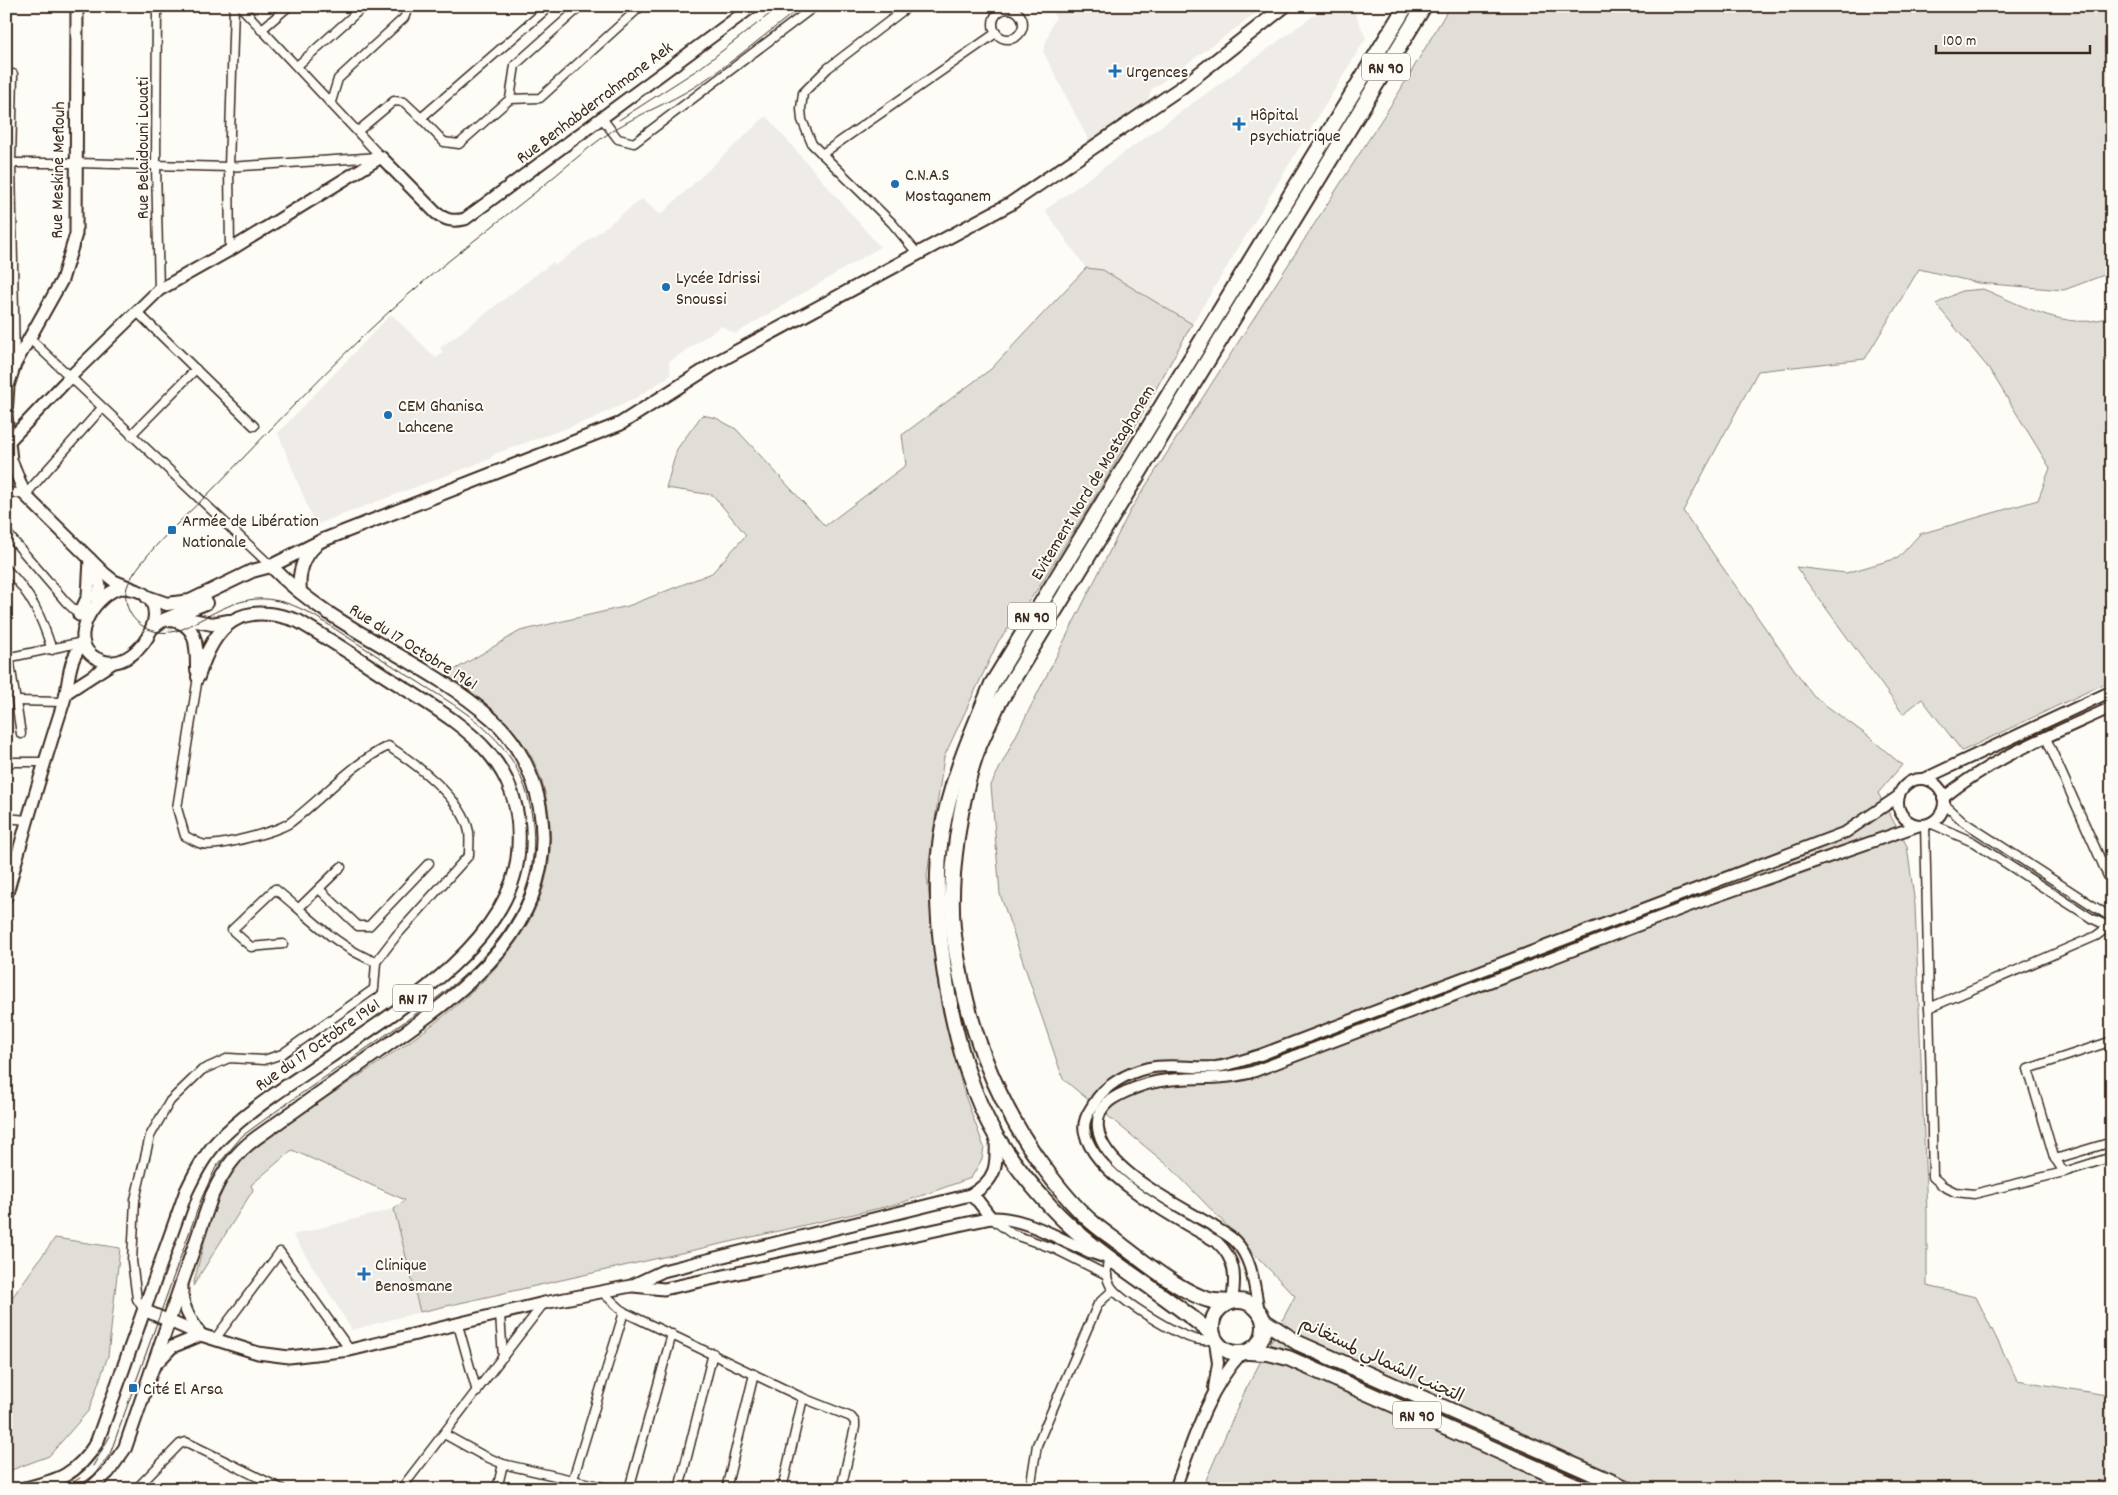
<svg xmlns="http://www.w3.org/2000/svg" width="2118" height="1495" viewBox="0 0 2118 1495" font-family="Dekko,'Playpen Sans Arabic',sans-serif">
<rect width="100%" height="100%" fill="#fdfcf7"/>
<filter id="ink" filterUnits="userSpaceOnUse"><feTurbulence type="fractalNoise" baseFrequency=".02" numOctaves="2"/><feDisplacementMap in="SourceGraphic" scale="10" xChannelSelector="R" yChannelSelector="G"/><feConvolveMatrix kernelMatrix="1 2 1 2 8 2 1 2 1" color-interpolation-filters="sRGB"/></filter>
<g filter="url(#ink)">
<g fill="#efece7">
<path d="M1047,6H1266L1151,90L1147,103L1090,143L1043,51L1052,24L1056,18Z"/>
<path d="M1327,6H1352L1366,38L1192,324L1103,270L1086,268L1045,210Z"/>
<path d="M766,116L880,247L735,334L721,326L669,362L671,375L636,398L592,419L494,454L490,459L315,525L278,433L391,314L436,358L443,352L440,348L553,262L556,265L642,199L660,215Z"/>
<path d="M394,1209L420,1312L352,1330L293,1235Z"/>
</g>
<g fill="#e1ded7" stroke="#8e847a">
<path d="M1450,6H2112V272L2064,290L1978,283L1919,269L1865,359L1758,371L1683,511L1813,696L1868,736L1902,765L1878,793L1907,846L1915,905L1927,1214V1286L1976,1297L2017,1380L2112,1396V1489H1202L1244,1393L1295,1296L1170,1167L1063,1079L1000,894L991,785L1131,509L1398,94Z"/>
<path d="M1086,268L1103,270L1192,324L1106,479L1037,590L998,642L944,757L927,876L941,1005L964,1093L984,1147L982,1159L971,1178L898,1204L420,1312L394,1209L405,1200L292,1150L251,1185L253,1190L193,1286C202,1251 207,1224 223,1190C225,1185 228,1177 231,1172C244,1154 278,1132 297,1118C395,1047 562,967 550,825C544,749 506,715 446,675L520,631L628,606L712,573L746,535L713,495L666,488L677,449L702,415L716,418L736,429L825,526L906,465L902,435L991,369Z"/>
<path d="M1983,289C2022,305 2070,333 2112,316V680L1962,751L1922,699L1903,714L1796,567L1846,573L1898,558L1920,534L2038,500L2050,468L1990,370L1936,304L1961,291Z"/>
<path d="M55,1238L120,1248L108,1356L89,1410L49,1456L6,1472V1306Z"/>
</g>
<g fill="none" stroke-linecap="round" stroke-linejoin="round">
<defs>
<g id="minor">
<path d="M157,6L156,166L159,290"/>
<path d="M240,6L381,157"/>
<path d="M553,6L580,7"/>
<path d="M909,6L828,68L803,93L801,109L802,120L812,144L892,223L917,253"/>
<circle cx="1008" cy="24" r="15"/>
<path d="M261,30L289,6"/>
<path d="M297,66L364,6"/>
<path d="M13,74L11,163L15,362"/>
<path d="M510,99L540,98L640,7"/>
<path d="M331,102L338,79L404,18L409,6"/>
<path d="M601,117L618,139L634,143L815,6"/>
<path d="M421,118L444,142L459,144L510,99L515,65L580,7"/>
<path d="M358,131L394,101L404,102L421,118L550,6"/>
<path d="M822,154L996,33"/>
<path d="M6,163H77L229,167L379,157"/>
<path d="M230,250L229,167L234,6"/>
<path d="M136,311L254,426"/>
<path d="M29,338L271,566"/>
<path d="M131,435L196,369"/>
<path d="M6,491L25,495L102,408"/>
<path d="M6,532L66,602L81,616"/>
<path d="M6,569C31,593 42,618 52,650"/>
<path d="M9,657L21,734"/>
<path d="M6,658L83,642"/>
<path d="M16,701L63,702"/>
<path d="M2046,738L2112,885"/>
<path d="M6,762H43"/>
<path d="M1943,803L1964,822L2112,918"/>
<path d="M6,818L27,820"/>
<path d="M1930,823L1973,842L2091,918L2112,928"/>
<path d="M1925,824L1933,1177L1943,1186L1955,1192L1974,1194L2064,1172L2112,1157"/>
<path d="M319,889L358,926H369L429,863"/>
<path d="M299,908L341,867"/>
<path d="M283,944L251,947L232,930L275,889C308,915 336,947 376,962"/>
<path d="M1929,1008L2096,936L2104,930L2112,919"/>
<path d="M2055,1159L2112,1142"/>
<path d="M2064,1172L2054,1157L2028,1069L2112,1041"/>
<path d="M991,1218L1012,1234L1055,1249L1107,1275"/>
<path d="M1109,1258C1106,1267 1105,1276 1110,1285C1119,1301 1177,1335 1195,1339C1201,1341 1208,1340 1215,1340"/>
<path d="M601,1291L624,1312L803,1398L851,1417L855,1422V1427L841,1489"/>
<path d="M144,1310L137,1299L132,1261L135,1200L150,1136L170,1101L202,1070L229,1058L264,1060L282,1054L374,989L376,962L396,936L469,855C469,848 470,840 469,832C463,799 415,763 388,746C350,765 324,797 291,822C279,831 217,848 202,844C197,843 190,838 185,836L177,808L198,677"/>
<path d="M500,1315L503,1357"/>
<path d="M458,1325L477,1392"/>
<path d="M215,1339L280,1252L350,1350"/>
<path d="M444,1434L482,1455L503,1464L612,1489"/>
<path d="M136,1489L180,1444L186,1442L282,1489"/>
<path d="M401,1489L544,1303"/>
<path d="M497,1489L503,1464"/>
<path d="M570,1489L624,1312"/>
<path d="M629,1489L672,1334"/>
<path d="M679,1489L713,1353"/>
<path d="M726,1489L754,1374"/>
<path d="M782,1489L803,1398"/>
<path d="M1030,1489L1037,1445L1098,1304L1113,1290"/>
</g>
<g id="tertiary">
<path d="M1924,779L2112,691"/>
<circle cx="1921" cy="802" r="23"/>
<path d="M1943,798C1993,757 2054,734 2112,707"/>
<path d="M1232,1302C1236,1276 1236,1260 1217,1242C1180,1221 1094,1176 1085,1133C1082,1122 1088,1113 1093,1105C1104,1085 1127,1073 1148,1068C1170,1063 1194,1069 1216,1067C1231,1065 1246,1059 1260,1055L1846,832L1899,796"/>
<path d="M1259,1311C1254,1287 1253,1259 1235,1241C1229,1235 1220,1231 1213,1226C1181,1206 1102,1170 1098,1128C1095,1104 1117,1095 1135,1088C1173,1072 1216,1084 1255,1071L1697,903L1920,825"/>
<path d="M1214,1388L1218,1363L1215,1341"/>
<path d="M1175,1489C1192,1443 1207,1391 1241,1354"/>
</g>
<g id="secondary">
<path d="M77,6L76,234L62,280L15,364L8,386L6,415L11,460L25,495L104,573L114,581L131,588"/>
<path d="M8,442L70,377L159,290L230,250L381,157L436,213C446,220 452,222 465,219L753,6"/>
<path d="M95,567L100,586L97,602"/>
<path d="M120,588C187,589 142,673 103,661C62,648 92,596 120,588Z"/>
<path d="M79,615L88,596L90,559"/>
<path d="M66,693L114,662"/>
<path d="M6,897C24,831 43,766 64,701C70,681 67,661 83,644"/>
<path d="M970,1195L978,1201L991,1218"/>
<path d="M633,1286L664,1289L991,1218C1033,1217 1067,1247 1106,1257"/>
<path d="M182,1287C181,1306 190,1319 201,1335"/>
<path d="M144,1310L201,1335L258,1353L289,1357L350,1350L544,1303L631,1286L663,1271L970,1195C998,1180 997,1164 996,1136"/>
<path d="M154,1366L172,1347L201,1335"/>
</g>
<g id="primary">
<path d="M300,592C298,574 302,558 316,545"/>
<path d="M147,597L167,604L190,601L252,571L271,566L323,540L620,424L719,361L1010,204L1182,87L1285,6"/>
<path d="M177,617L212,624L229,621"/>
<path d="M168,620C198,621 197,647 197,670"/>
<path d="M152,628L163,620L206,603"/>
<path d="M22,1489C58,1481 77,1475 97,1442L186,1192C196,1171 207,1150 225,1134C305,1057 508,974 518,854C527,759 462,725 393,681C362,661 331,640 298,621C240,600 215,623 198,677"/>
<path d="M90,1489L108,1472L125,1448L212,1195C223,1172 235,1153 256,1138C297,1109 338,1080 379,1051C463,992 560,926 540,808C534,775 517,740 491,718C424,659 334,631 271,566"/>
</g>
<g id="trunk">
<circle cx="1238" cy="1327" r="26"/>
<path d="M1232,1302C1225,1301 1216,1302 1209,1300C1183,1293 1145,1263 1123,1246C1113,1238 1102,1231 1093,1223C1075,1208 1059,1188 1045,1169C993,1099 963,1015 953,928C948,878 961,792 979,746C985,732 992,718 998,704L1424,6"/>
<path d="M1264,1321L1298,1343L1628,1489"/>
<path d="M1212,1334C1160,1289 1097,1257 1050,1206C1031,1185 1011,1160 996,1136C952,1063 929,921 941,837C949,784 971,734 992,684L1406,6"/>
<path d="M1248,1352L1268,1353L1288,1358L1584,1489"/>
</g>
</defs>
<use href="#minor" stroke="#3b2a1e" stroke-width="11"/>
<use href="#tertiary" stroke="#3b2a1e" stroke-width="14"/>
<use href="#secondary" stroke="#3b2a1e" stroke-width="15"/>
<use href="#primary" stroke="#3b2a1e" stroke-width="16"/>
<use href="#trunk" stroke="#3b2a1e" stroke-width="18"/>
<use href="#minor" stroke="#fdfcf7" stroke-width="8"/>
<use href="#tertiary" stroke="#fdfcf7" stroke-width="10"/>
<use href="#secondary" stroke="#fdfcf7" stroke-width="11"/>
<use href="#primary" stroke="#fdfcf7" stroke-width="12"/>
<use href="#trunk" stroke="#fdfcf7" stroke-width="14"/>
<g stroke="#3b2a1e" stroke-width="1">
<path d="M619,120L700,68L780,6"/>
<path d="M93,1466L110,1436"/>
<path d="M62,1489L80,1478"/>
<path d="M75,1489L94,1475L110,1454L202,1197L216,1167L242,1136C285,1104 330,1074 374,1043C453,988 548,927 532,816C523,759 492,729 445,699C413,679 381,658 349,638C325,623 301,604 273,600C248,595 224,607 202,619C193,623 186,629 176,631C151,638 123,620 126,592C128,567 191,511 210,492C270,431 328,367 391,310C433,272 479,237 523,202C553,179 581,152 612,131C639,114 669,103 696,86C733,62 767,33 802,6"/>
</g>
</g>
</g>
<g fill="#1f6fb2" stroke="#fdfcf7" stroke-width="2">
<path d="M1112.5 63.5h5v5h5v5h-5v5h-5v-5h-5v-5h5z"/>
<path d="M1236.5 116.5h5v5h5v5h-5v5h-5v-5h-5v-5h5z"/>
<circle cx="895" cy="184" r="5"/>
<circle cx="666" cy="287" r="5"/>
<circle cx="388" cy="415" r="5"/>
<rect x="167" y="525" width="10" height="10" rx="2.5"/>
<path d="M361.5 1266.5h5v5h5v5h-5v5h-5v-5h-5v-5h5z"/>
<rect x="128" y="1383" width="10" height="10" rx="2.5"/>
</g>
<g text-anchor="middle" stroke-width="4" stroke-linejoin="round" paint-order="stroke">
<g fill="#fdfcf7" stroke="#75695f" stroke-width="1">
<rect x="1362" y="53.5" width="48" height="27" rx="4"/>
<rect x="1008" y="602.5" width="48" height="27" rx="4"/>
<rect x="393" y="984.5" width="40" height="27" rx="4"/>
<rect x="1393" y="1401.5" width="48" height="27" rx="4"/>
</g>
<g font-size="16" font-weight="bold" fill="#3b2a1e">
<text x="1386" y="73">RN 90</text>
<text x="1032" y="622">RN 90</text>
<text x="413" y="1004">RN 17</text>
<text x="1417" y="1421">RN 90</text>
</g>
<g font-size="18" fill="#3b2a1e" stroke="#fdfcf7" text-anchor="start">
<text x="1126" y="77">Urgences</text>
<text x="1250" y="120">Hôpital<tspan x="1250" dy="21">psychiatrique</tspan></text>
<text x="905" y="180">C.N.A.S<tspan x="905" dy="21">Mostaganem</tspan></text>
<text x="676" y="283">Lycée Idrissi<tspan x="676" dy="21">Snoussi</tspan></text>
<text x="398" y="411">CEM Ghanisa<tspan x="398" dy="21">Lahcene</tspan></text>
<text x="182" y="526">Armée de Libération<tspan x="182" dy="21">Nationale</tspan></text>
<text x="375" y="1270">Clinique<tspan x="375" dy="21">Benosmane</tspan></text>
<text x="143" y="1394">Cité El Arsa</text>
</g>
<g font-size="18" fill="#3b2a1e" stroke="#fdfcf7">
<text transform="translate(594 102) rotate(-37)" y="6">Rue Benhabderrahmane Aek</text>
<text transform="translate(142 148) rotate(-90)" y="6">Rue Belaidouni Louati</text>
<text transform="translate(57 170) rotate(-89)" y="6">Rue Meskine Meflouh</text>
<text transform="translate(1092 482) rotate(-59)" y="6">Evitement Nord de Mostaghanem</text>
<text transform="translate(414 646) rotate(32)" y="6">Rue du 17 Octobre 1961</text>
<text transform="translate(317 1044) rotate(-35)" y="6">Rue du 17 Octobre 1961</text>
<text transform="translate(1382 1359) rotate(25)" y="6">التجنب الشمالي لمستغانم</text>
</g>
</g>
<rect width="2118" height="1495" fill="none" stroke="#fdfcf7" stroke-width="25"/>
<rect x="12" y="12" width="2093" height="1470" fill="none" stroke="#3b2a1e" stroke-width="2" filter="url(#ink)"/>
<path d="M1936 45v8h154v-8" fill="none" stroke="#3b2a1e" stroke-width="2.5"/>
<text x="1943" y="45" font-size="15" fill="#3b2a1e" stroke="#fdfcf7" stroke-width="4" paint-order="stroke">100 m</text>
</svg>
